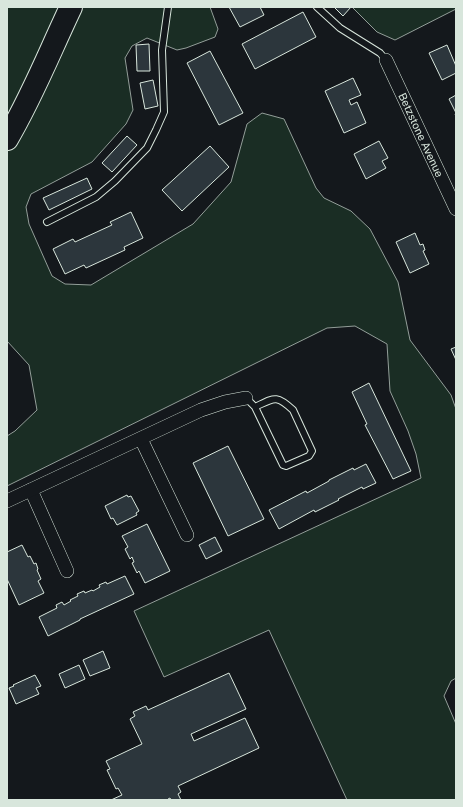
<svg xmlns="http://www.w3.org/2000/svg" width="463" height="807" viewBox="0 0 463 807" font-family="'Public Sans',sans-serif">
<rect width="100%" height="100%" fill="#14181c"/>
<g fill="#1a2d24" stroke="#939e99">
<path d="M7,7H210L218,29L215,37L186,48L177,50L147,38L132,46L125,58L133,110L126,124L92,162L31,194L26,207L29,224L52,276L65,284L91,285L193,224L231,182L247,124L262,113L284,119L316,188L324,198L351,211L370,229L398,282L410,340L451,395L456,409V678L451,681L444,696L456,724V800H347L269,630L164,677L134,611L421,478L416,454L408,431L390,391L387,344L355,326L327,328L7,486V436L15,431L37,410L29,365L7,341Z"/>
<path d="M352,7H456V9L395,40L377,32Z"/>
</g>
<g fill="#2c363c" stroke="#d8e6dc">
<path d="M229,7H260L264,15L240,27Z"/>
<path d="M334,7H351L343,16Z"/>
<path d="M303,12L316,37L255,69L242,44Z"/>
<path d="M149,44L150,71H137L136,45Z"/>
<path d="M447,45L456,66V73L442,80L429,53Z"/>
<path d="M210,51L243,113L219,125L187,63Z"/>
<path d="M353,78L361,95L349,100L351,105L357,102L366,123L344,133L325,91Z"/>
<path d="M153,80L158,106L145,109L140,83Z"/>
<path d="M456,95V116L455,114L456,113L449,99Z"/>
<path d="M127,136L137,145L112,172L102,163Z"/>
<path d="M379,141L388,158L382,161L386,168L366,179L354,154Z"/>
<path d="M210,146L229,167L182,211L162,190Z"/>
<path d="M87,178L92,189L49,210L43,198Z"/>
<path d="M131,212L143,238L124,247L125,250L86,268L84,265L65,274L53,249L73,239L75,242L112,225L110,222Z"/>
<path d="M415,233L420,245L423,244L425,250L423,251L429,264L410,273L396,242Z"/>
<path d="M456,347V360L451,349Z"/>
<path d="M369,383L411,471L393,479L365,425L367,424L352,392Z"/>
<path d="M228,446L264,519L228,536L193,463Z"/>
<path d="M366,464L376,483L363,489L362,487L338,499L339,500L315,512L314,510L279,529L269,510L306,491L307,493L329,481V480L353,468L354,470Z"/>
<path d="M127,495L128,497L131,496L139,511L136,513L137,515L117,525L113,518L111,519L105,506Z"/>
<path d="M147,524L170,571L145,583L139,571L137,573L132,563L134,562L132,557L130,559L125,549L128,547L122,536Z"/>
<path d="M215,537L222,551L206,559L199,545Z"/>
<path d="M22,545L28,557L30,556L34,564L36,563L38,569L37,570L41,579L38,581L44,593L19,605L7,579V552Z"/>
<path d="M125,576L134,594L80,619V620L48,636L39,617L57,608L56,605L62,602L64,605L71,601L70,600L78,596L77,594L84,591L85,593L92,590L93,591L100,587L99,585L106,582L107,584Z"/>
<path d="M103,651L110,668L90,676L83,660Z"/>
<path d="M79,665L85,679L65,688L59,674Z"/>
<path d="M229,673L246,709L191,734L194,741L245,718L259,748L178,786L181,792L178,794L181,800H171L170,798L168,799V800H111L122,795L118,788L116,789L107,770L110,769L106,761L142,744L130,719L135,716L133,712L146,706L148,710Z"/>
<path d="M35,675L41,686L36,688L39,694L16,704L9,688L14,686L13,685Z"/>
</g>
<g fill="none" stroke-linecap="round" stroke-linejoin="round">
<defs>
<g id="service">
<path d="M317,7L340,28L380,53L386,60"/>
<path d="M47,222L96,197L115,181L147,148L156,130L164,112L162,50L168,7"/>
<path d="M246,398L255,407L283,465L286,466L309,456L312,451L293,410C276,394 274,398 255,407"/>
</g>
<g id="minor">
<path d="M386,60L456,209"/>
<path d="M141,439L187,535"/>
<path d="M31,490L67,571"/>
<path d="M7,501L201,410L225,402L246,398"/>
</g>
<path id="trunk" d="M7,139C32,97 50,51 71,7"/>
</defs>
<use href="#service" stroke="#d8e6dc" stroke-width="8"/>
<use href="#minor" stroke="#d8e6dc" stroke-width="14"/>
<use href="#trunk" stroke="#d8e6dc" stroke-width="24"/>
<use href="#service" stroke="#14181c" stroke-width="6"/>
<use href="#minor" stroke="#14181c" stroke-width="13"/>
<use href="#trunk" stroke="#14181c" stroke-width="22"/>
</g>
<g text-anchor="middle" stroke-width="3" stroke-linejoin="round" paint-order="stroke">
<g font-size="11" fill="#d8e6dc" stroke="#14181c">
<text transform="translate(421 135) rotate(65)" y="4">Betzstone Avenue</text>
</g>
</g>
<rect width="463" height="807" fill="none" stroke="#d8e6dc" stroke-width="16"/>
</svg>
